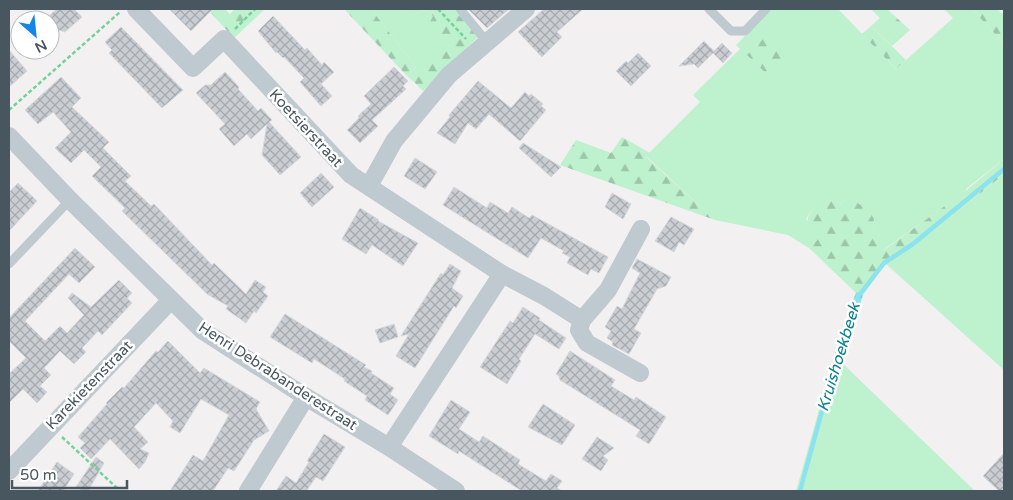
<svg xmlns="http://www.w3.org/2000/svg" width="1013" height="500" viewBox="0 0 1013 500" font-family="'Varela Round',sans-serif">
<defs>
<pattern id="forest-firs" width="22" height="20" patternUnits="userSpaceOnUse" patternTransform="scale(1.25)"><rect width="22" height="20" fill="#bef1cd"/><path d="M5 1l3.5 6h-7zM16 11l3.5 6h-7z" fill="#9cc6aa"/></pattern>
<pattern id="water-rules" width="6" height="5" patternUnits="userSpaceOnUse" patternTransform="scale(1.25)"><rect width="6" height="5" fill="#8ae3ef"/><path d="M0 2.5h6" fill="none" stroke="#73bbc5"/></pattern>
<pattern id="building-cross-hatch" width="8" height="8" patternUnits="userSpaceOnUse" patternTransform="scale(1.25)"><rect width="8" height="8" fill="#caced3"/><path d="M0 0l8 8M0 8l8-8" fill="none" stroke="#a6aaae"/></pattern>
</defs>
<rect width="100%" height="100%" fill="#f3f0f1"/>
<g fill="#bef1cd">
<path d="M371,9H399L414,15L421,10L427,11L433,16L431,33L446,51L413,81L407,76L416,67Z"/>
<path d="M771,9H838L896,69L953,18L944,9H972L1004,44V159L967,188L964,193L971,201L1004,174V370L886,264L913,246L959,200L952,201L883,250L873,228L874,219L848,196L841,204L829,194L811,211L806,219L818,239L809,248L788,235L715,220L646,156L700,102L693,95L740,49L736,45Z"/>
<path d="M880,18L900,39L892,46L871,26Z"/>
<path d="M834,357L841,362L975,491H796Z"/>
</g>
<g fill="url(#forest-firs)">
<path d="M207,9H225L230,14L235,9H265L234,38Z"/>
<path d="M344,9H371L416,67L407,76Z"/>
<path d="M399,9H454L478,37L423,91L413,81L445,51L431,33L428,26L433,16L427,11L421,10L414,15Z"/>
<path d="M871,9H887L910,30L900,39Z"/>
<path d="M972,9H997L1004,15V44Z"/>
<path d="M871,26L906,60L896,69L862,34Z"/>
<path d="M770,32L791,53L767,74L747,55Z"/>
<path d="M622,137L650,153L646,157L715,220L560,165L576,140L611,153Z"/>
<path d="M1004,159V174L971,201L963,193Z"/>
<path d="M829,193L841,204L848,196L869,211L874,219L873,228L884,250L953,200H958L964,207L913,246L886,264L863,295L855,292L809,248L818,239L807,228C806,211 817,205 829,193Z"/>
</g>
<path fill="url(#water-rules)" d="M856,292L863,295L841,362L834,357Z"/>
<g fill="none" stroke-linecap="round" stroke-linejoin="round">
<g stroke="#8ae3ef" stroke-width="4.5">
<path d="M857,298L884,263L913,244L1004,169"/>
<path d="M800,491L838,353"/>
</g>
</g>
<g fill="url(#building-cross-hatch)" stroke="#d4d7dc">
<path d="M57,9H74L82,17L65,32L50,27V15Z"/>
<path d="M169,9H213L191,31Z"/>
<path d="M468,9H509L487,28Z"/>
<path d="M544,9H583L557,32L562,37L542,57L518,32Z"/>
<path d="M273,16L305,50L307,48L322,65L324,62L334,72L321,84L332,96L321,106L300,82L304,78L284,57L283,58L277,52L276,53L258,31Z"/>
<path d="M121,27L183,90L162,108L109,53L112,50L105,42Z"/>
<path d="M704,41L714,51L722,43L732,53L723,63L713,53L698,68L694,64L679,66Z"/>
<path d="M9,50L27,71L9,87Z"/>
<path d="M638,53L651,66L631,86L616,71L626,61L628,63Z"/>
<path d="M394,67L408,81L403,86L406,89L372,120L378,126L360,143L347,130L359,118L358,116L371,104L364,96Z"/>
<path d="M225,72L239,87L238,89L258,111L261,108L272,120L269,122L301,157L280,175L262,155L267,124L251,139L247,134L234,146L219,129L225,124L196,93L205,85H211Z"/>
<path d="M61,77L81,98L72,107L109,142L103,148L131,176L125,181L151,206L154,204L212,265L214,263L246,294L255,280L266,287L263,292L268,296L256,313L254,311L246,323L226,309L228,306L207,294L122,211L125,208L92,176L101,167L84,150L71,163L55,148L71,132L53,112L38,124L25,110Z"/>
<path d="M478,81L511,108L525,92L529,96L531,94L543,104L541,106L546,110L520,141L489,114L476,129L468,123L455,144L437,133L450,117L449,115Z"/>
<path d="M523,143L561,167L551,177L519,148Z"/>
<path d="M415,158L437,172L425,189L404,176Z"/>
<path d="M321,173L334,187L312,207L300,193Z"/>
<path d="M18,183L37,201L9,231V192Z"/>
<path d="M454,187L487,208L490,202L508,213L512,207L529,218L532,215L608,257L599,273L591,269L588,275L567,263L570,257L562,253L564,251L541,238L528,258L443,205Z"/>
<path d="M612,193L631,204L623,219L605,207Z"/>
<path d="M360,208L379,220L378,221L418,243L403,266L372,245L366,254L342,239Z"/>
<path d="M671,217L694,229L684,245L679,242L674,252L655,241Z"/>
<path d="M75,248L95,267L79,283L69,274L25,321L45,341L60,326L67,333L84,315L68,298L72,293L91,307L119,280L132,293L127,298L132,303L102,335L98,331L82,348L86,352L74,364L60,351L44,368L51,375L40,386L47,392L37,403L23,389L9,403V374L26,358L9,341V318Z"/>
<path d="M637,259L671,277L666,286L657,289L634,329L641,333L629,354L612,345L613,342L607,338L611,331L605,327L617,306L622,309L640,273L632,268Z"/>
<path d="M450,264L461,271L452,288L463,296L456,308L454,306L415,368L396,356L409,334L401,336L441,273L443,275Z"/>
<path d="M523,307L540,318L539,320L566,338L559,349L535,334L519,359L521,361L507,384L480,367L510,321L513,323Z"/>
<path d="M285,314L366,365L364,367L372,371L371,373L394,388L390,394L398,400L388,415L365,400L367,396L344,381L345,379L314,359L312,363L270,337Z"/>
<path d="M394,324L398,337L380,343L375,330Z"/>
<path d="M168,341L200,373L204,368L260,402L256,409L269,431L254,440L234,471L228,468L213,491H170L193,455L203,461L229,415L201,399L180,433L170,427L173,421L156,403L134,427L148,442L140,449L149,453L145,462L139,469L110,439L91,459L80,448L85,443L78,437L107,404L106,403L122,387L124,388L156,351L158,352Z"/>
<path d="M570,351L615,380L611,386L634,400L636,397L666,417L649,444L636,436L640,430L560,380L559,376L556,374Z"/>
<path d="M451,400L470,412L459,429L479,442L483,436L520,460L518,464L546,481L551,474L562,481L557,488L562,491H522L459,451L458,454L429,436Z"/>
<path d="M543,404L575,425L562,445L528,427Z"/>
<path d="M324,434L345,447L323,481L316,477L307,490L309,491H276L286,476L296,483L309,462L307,461Z"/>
<path d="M597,437L614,448L603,456L608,460L601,471L582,459Z"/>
<path d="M1004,453V491H999L983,476Z"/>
<path d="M96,457L104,463L88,491H84L76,487Z"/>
<path d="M57,462L74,474L63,491H38Z"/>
</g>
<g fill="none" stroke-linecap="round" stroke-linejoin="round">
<g stroke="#75d09b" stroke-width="2.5" stroke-dasharray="4 2.5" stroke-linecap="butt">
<path d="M438,9L466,39"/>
<path d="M235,29L255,9"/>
<path d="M9,110L120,12"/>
<path d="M62,437L117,488L118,491"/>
</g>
<g stroke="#bec9d0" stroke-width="9">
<path d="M460,9L487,42"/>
<path d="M709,9L731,31H745L766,9"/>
<path d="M9,264L70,200"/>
</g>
<g stroke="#bec9d0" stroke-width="18">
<path d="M136,9L193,68L224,39L351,175L502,274L544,296L582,320L579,330L587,343L640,373"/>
<path d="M9,136L70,200L203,331L306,397L389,447L456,491"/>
<path d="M369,186L394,141L449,75L526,9"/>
<path d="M582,320L608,290L641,229"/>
<path d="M389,447L502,274"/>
<path d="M9,471L171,300"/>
<path d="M248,491L306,397"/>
</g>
</g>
<g text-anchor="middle" stroke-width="5" stroke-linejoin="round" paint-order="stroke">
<g font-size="15" fill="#48565f" stroke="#fff">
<text transform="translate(306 128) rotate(47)" y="5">Koetsierstraat</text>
<text transform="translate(278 376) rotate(33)" y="5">Henri Debrabanderestraat</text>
<text transform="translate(89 385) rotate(-46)" y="5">Karekietenstraat</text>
</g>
<g font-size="16" font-style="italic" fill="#0a8291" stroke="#fff">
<text transform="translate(838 357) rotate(-73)" y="6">Kruishoekbeek</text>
</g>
</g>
<rect width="1013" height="500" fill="none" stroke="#48565f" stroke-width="20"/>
<g transform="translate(35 35) rotate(153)"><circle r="24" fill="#ffffff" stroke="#b6bbbf"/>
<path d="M0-4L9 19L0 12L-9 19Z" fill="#1485e9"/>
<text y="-8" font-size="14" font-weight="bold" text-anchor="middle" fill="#48565f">N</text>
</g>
<path d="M12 480v8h115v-8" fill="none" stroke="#48565f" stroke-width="2.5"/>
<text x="20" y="480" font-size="15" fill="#48565f" stroke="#ffffff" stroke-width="4" paint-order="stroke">50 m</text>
</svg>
